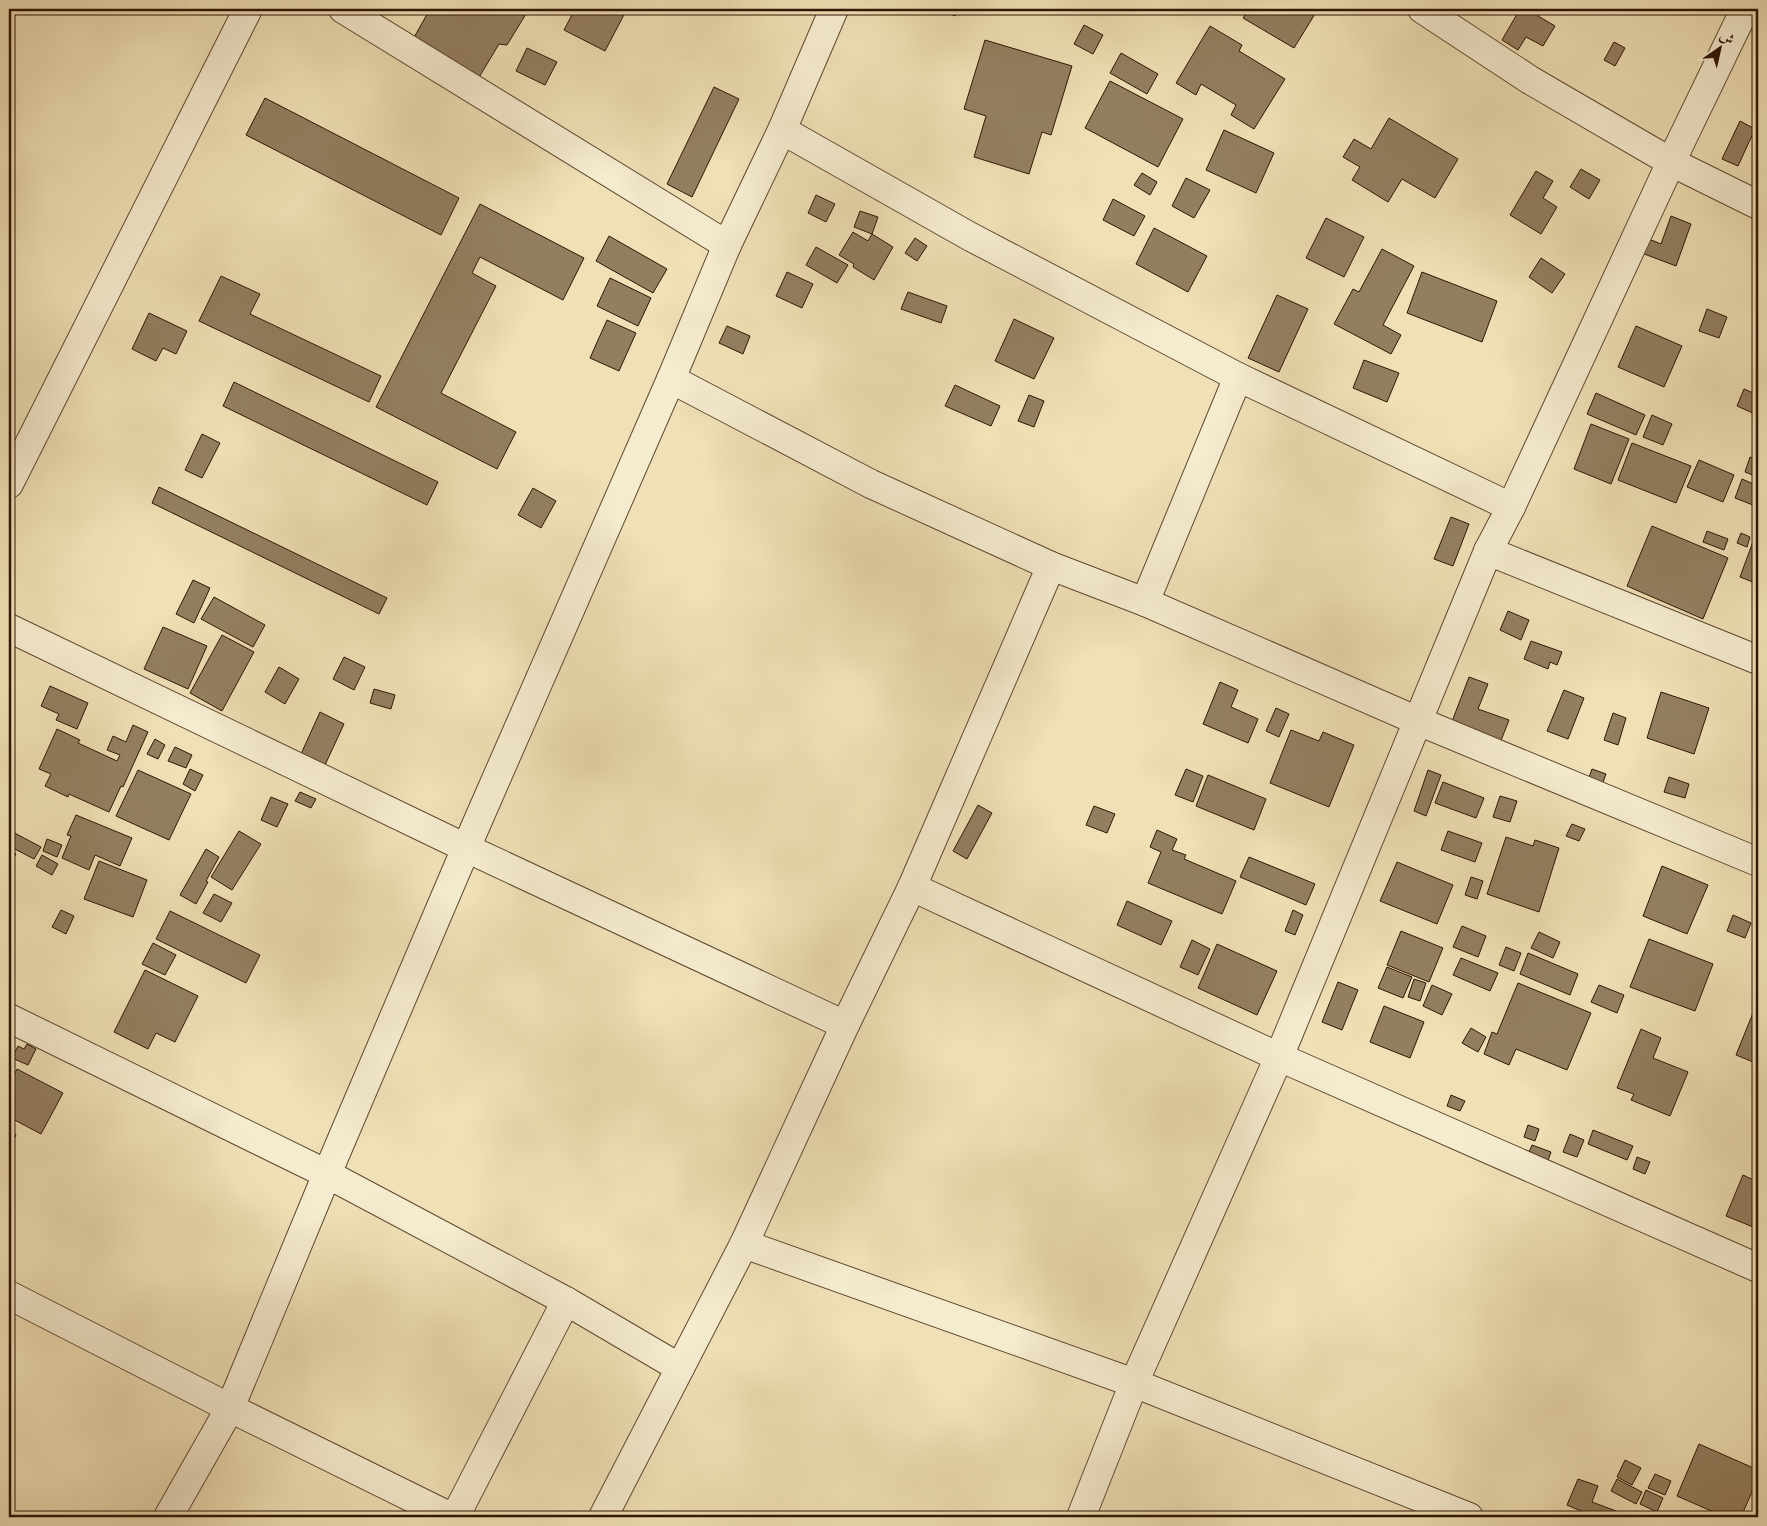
<svg xmlns="http://www.w3.org/2000/svg" width="1767" height="1526" viewBox="0 0 1767 1526" font-family="'IM FELL French Canon',Amiri,serif">
<rect width="100%" height="100%" fill="#efe0b5"/>
<filter id="stains"><feTurbulence type="fractalNoise" baseFrequency=".004" numOctaves="4"/><feColorMatrix values="0 0 0 0 .2 0 0 0 0 .09 0 0 0 0 .02 0 0 0 .5 -.17"/></filter>
<radialGradient id="worn" r=".72"><stop offset=".6" stop-color="#630" stop-opacity="0"/><stop offset="1" stop-color="#630" stop-opacity=".3"/></radialGradient>
<g fill="#937f60" stroke="#2f1504">
<path d="M430,9H529L507,45L499,44L478,79L412,41Z"/>
<path d="M575,9H627L605,51L564,30Z"/>
<path d="M940,9H958L955,16Z"/>
<path d="M1249,9H1318L1294,48L1243,18Z"/>
<path d="M1520,9H1542L1538,16L1555,26L1543,46L1526,37L1518,50L1502,40Z"/>
<path d="M1084,25L1103,35L1093,54L1074,44Z"/>
<path d="M1210,26L1242,45L1239,51L1285,79L1254,129L1231,115L1236,105L1201,84L1196,95L1176,83Z"/>
<path d="M985,40L1072,66L1051,135L1042,132L1029,174L974,157L986,116L964,109Z"/>
<path d="M1614,42L1625,48L1615,66L1604,60Z"/>
<path d="M527,48L557,62L545,85L516,71Z"/>
<path d="M1121,53L1158,74L1147,94L1110,73Z"/>
<path d="M1110,81L1183,119L1158,167L1085,128Z"/>
<path d="M714,87L739,99L692,197L667,184Z"/>
<path d="M265,98L459,198L441,235L246,135Z"/>
<path d="M1389,118L1458,159L1435,198L1402,179L1388,202L1352,180L1360,167L1343,157L1354,139L1371,149Z"/>
<path d="M1740,121L1755,129L1738,166L1722,159Z"/>
<path d="M1224,130L1274,153L1256,193L1206,170Z"/>
<path d="M1581,169L1600,180L1589,199L1570,187Z"/>
<path d="M1536,171L1553,181L1543,198L1557,207L1541,234L1510,215Z"/>
<path d="M1142,173L1157,182L1150,195L1134,185Z"/>
<path d="M1186,178L1210,190L1194,218L1172,206Z"/>
<path d="M816,195L835,204L826,222L808,213Z"/>
<path d="M1113,199L1145,216L1134,236L1103,220Z"/>
<path d="M480,204L584,258L563,300L480,257L472,273L496,286L441,393L516,432L497,469L376,407Z"/>
<path d="M860,211L878,217L872,234L854,227Z"/>
<path d="M1671,216L1691,224L1676,266L1639,252L1644,237L1661,244Z"/>
<path d="M1326,218L1364,237L1344,277L1306,258Z"/>
<path d="M1154,228L1207,256L1188,292L1136,264Z"/>
<path d="M853,232L868,241L872,234L893,247L874,280L853,267L854,264L839,255Z"/>
<path d="M609,236L667,269L653,293L596,261Z"/>
<path d="M915,238L927,246L917,261L905,253Z"/>
<path d="M816,247L848,265L837,283L806,265Z"/>
<path d="M1382,249L1414,266L1383,325L1401,335L1391,354L1334,324L1353,289L1359,292Z"/>
<path d="M1541,258L1565,274L1552,293L1529,277Z"/>
<path d="M787,272L813,284L802,308L776,296Z"/>
<path d="M1422,272L1497,301L1482,342L1407,313Z"/>
<path d="M221,276L260,294L250,314L381,376L369,402L199,321Z"/>
<path d="M610,278L651,298L638,326L597,306Z"/>
<path d="M908,292L947,306L941,323L901,309Z"/>
<path d="M1277,295L1308,309L1279,372L1248,358Z"/>
<path d="M1707,309L1727,317L1719,338L1699,331Z"/>
<path d="M149,313L187,331L176,354L163,348L156,361L132,349Z"/>
<path d="M1014,319L1054,338L1034,379L995,361Z"/>
<path d="M607,320L636,333L619,371L590,358Z"/>
<path d="M727,326L750,336L743,354L719,343Z"/>
<path d="M1636,326L1682,346L1664,387L1618,367Z"/>
<path d="M1758,336V356L1752,353Z"/>
<path d="M1364,360L1399,373L1387,402L1353,388Z"/>
<path d="M234,382L438,482L427,505L223,406Z"/>
<path d="M955,385L1000,406L991,426L945,406Z"/>
<path d="M1744,389L1758,395L1757,415L1737,406Z"/>
<path d="M1596,393L1645,415L1636,435L1587,414Z"/>
<path d="M1029,395L1044,401L1034,427L1018,421Z"/>
<path d="M1652,415L1672,424L1663,445L1643,437Z"/>
<path d="M1591,424L1629,439L1611,484L1574,469Z"/>
<path d="M202,434L220,443L202,478L185,470Z"/>
<path d="M1632,443L1691,466L1676,503L1618,480Z"/>
<path d="M1750,457L1758,460V477L1745,472Z"/>
<path d="M1699,460L1734,475L1723,502L1687,487Z"/>
<path d="M1742,479L1758,486V507L1735,498Z"/>
<path d="M159,487L387,598L379,614L152,503Z"/>
<path d="M533,488L556,501L541,528L518,515Z"/>
<path d="M1451,517L1469,524L1453,566L1434,559Z"/>
<path d="M1652,526L1728,558L1703,619L1627,586Z"/>
<path d="M1707,531L1728,539L1724,550L1703,542Z"/>
<path d="M1741,533L1750,537L1747,547L1737,543Z"/>
<path d="M1754,539L1758,541V584L1740,577Z"/>
<path d="M193,580L210,588L194,623L176,614Z"/>
<path d="M214,597L265,625L253,647L201,619Z"/>
<path d="M1508,611L1529,620L1521,640L1500,630Z"/>
<path d="M163,627L207,646L188,689L144,669Z"/>
<path d="M222,635L254,652L222,711L190,693Z"/>
<path d="M1531,641L1562,652L1557,665L1550,662L1548,669L1524,659Z"/>
<path d="M344,657L365,667L354,690L333,679Z"/>
<path d="M279,667L299,679L285,704L265,692Z"/>
<path d="M1469,677L1488,684L1478,709L1509,720L1500,743L1451,724Z"/>
<path d="M1220,682L1238,690L1231,707L1258,719L1248,743L1203,724Z"/>
<path d="M50,686L88,703L77,729L56,720L59,714L41,706Z"/>
<path d="M374,689L395,695L391,709L370,703Z"/>
<path d="M1564,690L1584,698L1568,739L1547,731Z"/>
<path d="M1661,692L1709,708L1694,754L1647,738Z"/>
<path d="M1276,708L1289,714L1279,737L1266,731Z"/>
<path d="M320,712L344,724L325,765L301,754Z"/>
<path d="M1613,713L1626,718L1618,745L1604,740Z"/>
<path d="M133,725L148,732L123,787L121,786L109,812L69,794L68,797L45,786L51,774L39,769L57,729L80,740L78,743L117,761L120,755L107,750L113,736L126,742Z"/>
<path d="M1291,730L1319,741L1323,732L1354,745L1329,807L1270,783Z"/>
<path d="M155,739L165,745L158,759L147,754Z"/>
<path d="M175,747L192,755L186,768L168,761Z"/>
<path d="M190,769L203,775L195,791L183,784Z"/>
<path d="M1186,769L1203,776L1193,802L1175,795Z"/>
<path d="M1592,769L1606,774L1601,788L1587,783Z"/>
<path d="M138,770L191,794L169,840L116,816Z"/>
<path d="M1428,770L1441,775L1426,816L1414,811Z"/>
<path d="M1208,775L1266,799L1254,830L1196,806Z"/>
<path d="M1669,777L1689,784L1685,798L1664,792Z"/>
<path d="M1443,782L1484,798L1476,818L1435,803Z"/>
<path d="M300,792L316,799L311,808L295,801Z"/>
<path d="M1500,796L1517,801L1510,822L1493,817Z"/>
<path d="M271,797L288,804L277,827L261,820Z"/>
<path d="M978,805L992,813L967,859L953,851Z"/>
<path d="M1094,806L1115,814L1107,833L1086,825Z"/>
<path d="M76,815L132,838L120,866L95,855L89,870L62,858L71,836L67,835Z"/>
<path d="M1572,824L1585,829L1579,841L1566,836Z"/>
<path d="M9,830L41,847L34,859L9,846Z"/>
<path d="M1157,830L1177,839L1172,850L1186,855L1184,859L1236,881L1222,914L1148,883L1161,852L1150,847Z"/>
<path d="M239,831L261,844L232,890L211,877Z"/>
<path d="M1448,831L1482,843L1475,862L1441,850Z"/>
<path d="M1506,837L1533,846L1535,840L1559,848L1539,912L1487,894Z"/>
<path d="M47,839L62,845L57,857L43,851Z"/>
<path d="M206,849L219,857L206,881L208,882L196,904L180,895Z"/>
<path d="M9,850L16,854L9,867Z"/>
<path d="M42,855L58,864L52,875L36,866Z"/>
<path d="M1249,857L1315,884L1306,905L1240,877Z"/>
<path d="M99,861L147,880L133,917L84,899Z"/>
<path d="M1397,862L1453,885L1437,924L1380,901Z"/>
<path d="M1662,866L1708,885L1687,934L1643,916Z"/>
<path d="M1471,877L1483,881L1477,899L1465,895Z"/>
<path d="M214,894L232,903L221,922L203,913Z"/>
<path d="M1127,901L1172,921L1161,945L1117,925Z"/>
<path d="M61,910L74,916L66,934L52,927Z"/>
<path d="M1293,910L1303,915L1295,935L1285,931Z"/>
<path d="M170,911L260,955L246,983L156,939Z"/>
<path d="M1733,915L1751,923L1745,938L1727,931Z"/>
<path d="M1462,926L1486,936L1478,957L1453,947Z"/>
<path d="M1401,931L1443,948L1429,982L1387,965Z"/>
<path d="M1539,932L1560,942L1553,958L1531,948Z"/>
<path d="M1649,939L1713,964L1695,1011L1630,987Z"/>
<path d="M1192,940L1210,949L1198,975L1180,967Z"/>
<path d="M153,943L176,955L165,975L142,964Z"/>
<path d="M1217,944L1277,971L1257,1015L1198,988Z"/>
<path d="M1506,947L1521,953L1514,971L1499,965Z"/>
<path d="M1528,953L1578,974L1570,995L1520,974Z"/>
<path d="M1461,958L1498,973L1490,991L1453,975Z"/>
<path d="M1387,967L1412,977L1403,998L1378,988Z"/>
<path d="M145,970L198,996L175,1042L156,1033L148,1049L114,1032Z"/>
<path d="M1414,979L1426,983L1420,1001L1408,997Z"/>
<path d="M1338,982L1358,990L1342,1030L1322,1022Z"/>
<path d="M1518,983L1591,1013L1567,1070L1516,1049L1509,1065L1484,1054L1492,1032L1497,1034Z"/>
<path d="M1432,985L1452,994L1442,1015L1423,1006Z"/>
<path d="M1599,985L1624,995L1617,1013L1591,1002Z"/>
<path d="M1384,1006L1424,1022L1410,1058L1370,1042Z"/>
<path d="M1755,1008L1758,1009V1064L1736,1055Z"/>
<path d="M1471,1028L1486,1037L1478,1052L1462,1043Z"/>
<path d="M1641,1029L1661,1038L1653,1058L1688,1072L1670,1116L1631,1100L1634,1094L1617,1088Z"/>
<path d="M27,1044L36,1049L28,1065L12,1058L18,1046L24,1049Z"/>
<path d="M17,1069L63,1093L41,1134L9,1117V1085Z"/>
<path d="M1451,1095L1465,1101L1460,1111L1447,1106Z"/>
<path d="M1528,1125L1539,1129L1535,1141L1524,1137Z"/>
<path d="M1593,1130L1633,1146L1627,1160L1588,1144Z"/>
<path d="M9,1132L16,1135L10,1148L9,1147Z"/>
<path d="M1570,1134L1584,1140L1577,1157L1563,1152Z"/>
<path d="M1532,1145L1551,1152L1546,1166L1526,1159Z"/>
<path d="M1637,1157L1650,1162L1645,1174L1633,1169Z"/>
<path d="M1743,1175L1758,1182V1229L1726,1216Z"/>
<path d="M1699,1444L1758,1470V1478L1741,1517H1725L1677,1496Z"/>
<path d="M1625,1460L1641,1468L1632,1485L1617,1477Z"/>
<path d="M1655,1474L1671,1481L1665,1495L1648,1488Z"/>
<path d="M1578,1479L1598,1486L1592,1502L1616,1511L1614,1517H1584L1586,1513L1567,1505Z"/>
<path d="M1617,1479L1642,1492L1636,1504L1611,1491Z"/>
<path d="M1646,1490L1663,1498L1657,1512L1640,1504Z"/>
</g>
<g fill="none" stroke-linecap="round" stroke-linejoin="round">
<defs>
<g id="street">
<path d="M343,9L727,245"/>
<path d="M1422,9L1530,80L1671,162L1758,205"/>
<path d="M782,130L969,236L1238,377L1511,507"/>
<path d="M671,379L871,484L1051,566L1145,602L1418,721L1758,862"/>
<path d="M9,484L248,9"/>
<path d="M1488,551L1758,660"/>
<path d="M1145,602L1238,377"/>
<path d="M9,628L466,848L845,1025"/>
<path d="M912,887L1279,1057L1758,1268"/>
<path d="M9,1018L327,1174L566,1301L680,1368"/>
<path d="M744,1244L1134,1383L1469,1517"/>
<path d="M9,1295L230,1408L451,1517"/>
<path d="M168,1517L230,1408L327,1174L466,848L671,379L727,245L782,130L834,9"/>
<path d="M455,1517L566,1301"/>
<path d="M603,1517L744,1244L845,1025L912,887L1051,566"/>
<path d="M1081,1517L1134,1383L1279,1057L1488,551L1511,507L1671,162L1745,9"/>
</g>
</defs>
<use href="#street" stroke="#5f4830" stroke-width="30"/>
<use href="#street" stroke="#f5ebcf" stroke-width="28"/>
</g>
<rect width="1767" height="1526" fill="none" stroke="#efe0b5" stroke-width="30"/>
<rect x="10" y="10" width="1747" height="1506" fill="none" stroke="#2f1504" stroke-width="2.5"/>
<rect x="15" y="15" width="1737" height="1496" fill="none" stroke="#2f1504"/>
<g transform="translate(1720 48) rotate(34)" stroke="#f5ebcf" stroke-width="4" paint-order="stroke">
<path d="M0-4L9 19L0 12L-9 19Z" fill="#2f1504"/>
<text y="-8" font-size="14" font-weight="bold" text-anchor="middle" fill="#2f1504">ش</text>
</g>
<rect width="100%" height="100%" filter="url(#stains)"/>
<rect width="100%" height="100%" fill="url(#worn)"/>
</svg>
